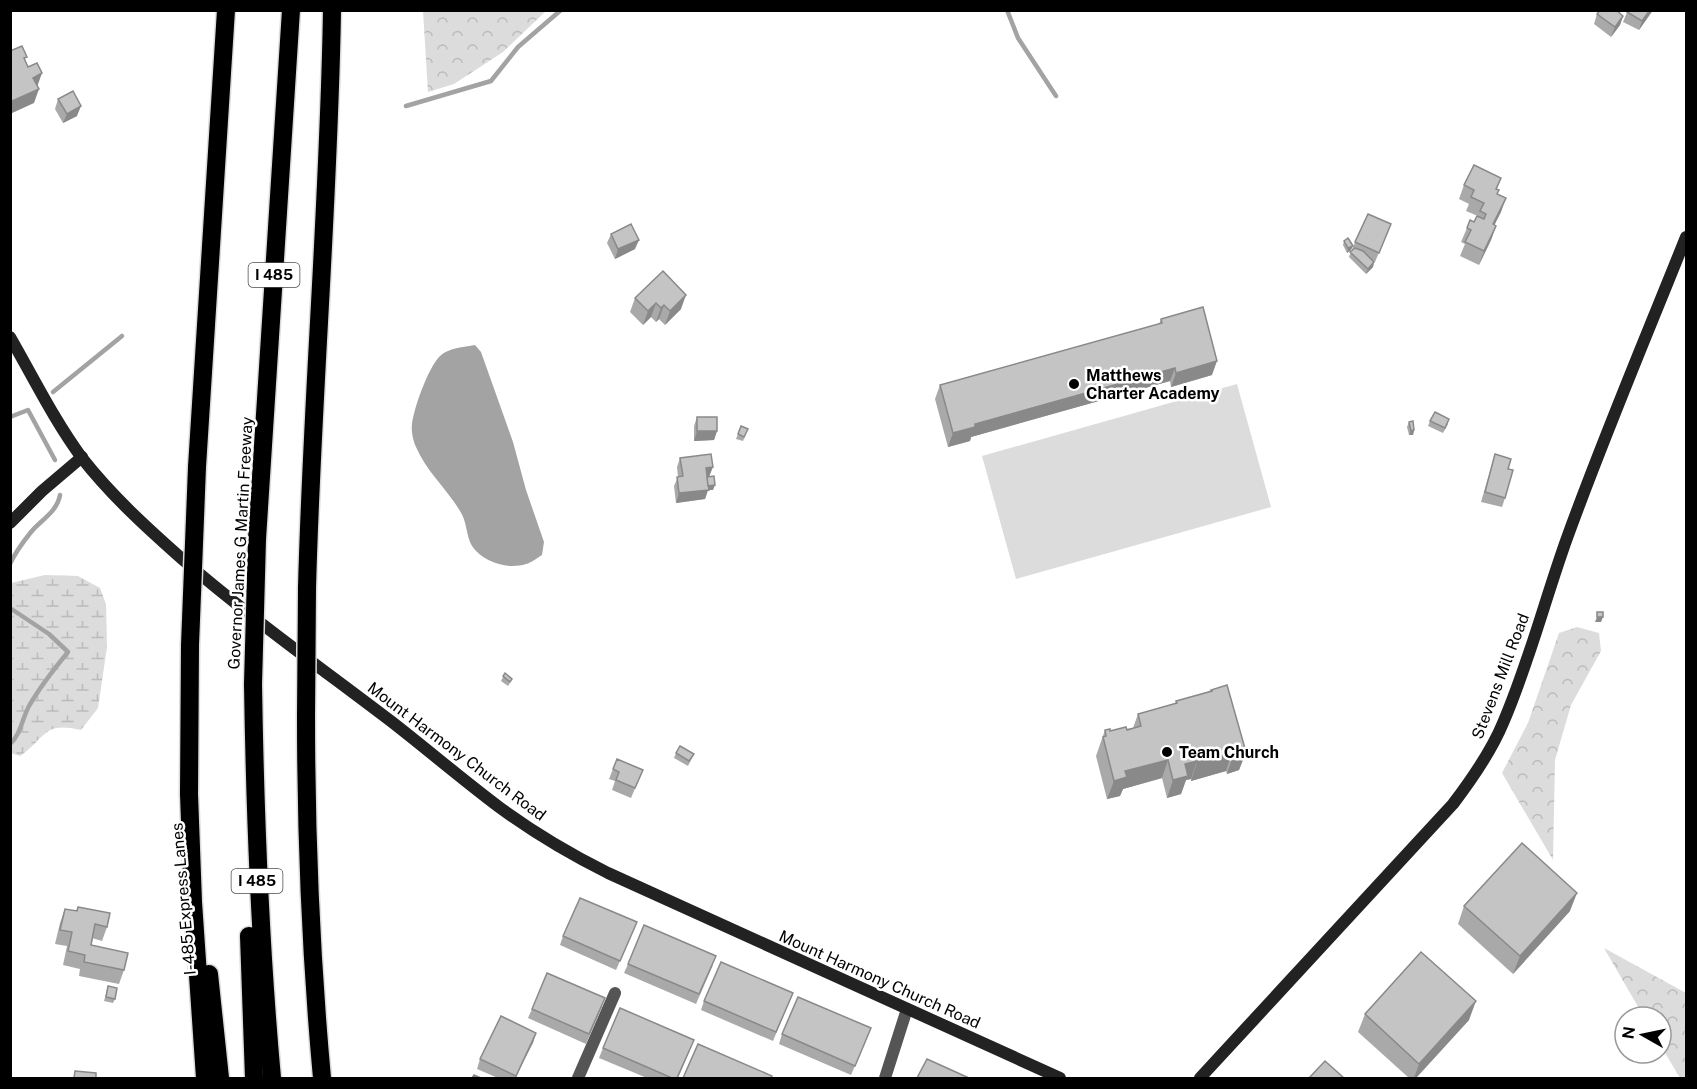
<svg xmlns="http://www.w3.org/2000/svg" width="1697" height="1089" viewBox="0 0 1697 1089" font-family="'Public Sans',sans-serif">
<defs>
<pattern id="forest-crowns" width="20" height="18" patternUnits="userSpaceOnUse" patternTransform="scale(1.5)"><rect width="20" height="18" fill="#dcdcdc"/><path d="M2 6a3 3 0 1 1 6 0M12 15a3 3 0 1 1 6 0" fill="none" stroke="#bbb"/></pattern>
<pattern id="wetland-marsh" width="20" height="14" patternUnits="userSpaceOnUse" patternTransform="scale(1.5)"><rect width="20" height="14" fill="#dcdcdc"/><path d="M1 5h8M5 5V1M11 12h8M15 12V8" fill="none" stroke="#bbb"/></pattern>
</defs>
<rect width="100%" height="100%" fill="#fff"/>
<path fill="#dcdcdc" d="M1237,384L1271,507L1016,579L982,456Z"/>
<g fill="url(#forest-crowns)">
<path d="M423,11V10L546,11L503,52L454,84L428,92Z"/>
<path d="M1577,627L1599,633L1601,651L1571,705L1555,760L1553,860L1502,773L1528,723L1559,633Z"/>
<path d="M1604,948L1686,993V1078H1680L1661,1046V1017H1644Z"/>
</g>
<path fill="url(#wetland-marsh)" d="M45,575L78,576L100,588L106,604L107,647L98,708L81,730C43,721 47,737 20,756L11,753V583Z"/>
<path fill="#a3a3a3" d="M475,345L481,352L513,442L526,490L544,542L542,555C537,558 531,563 526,564C507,570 483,562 472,546C466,536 467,521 460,511C447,489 426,471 416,447C413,441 411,430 412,424C414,408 428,368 440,356C448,348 464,347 475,345Z"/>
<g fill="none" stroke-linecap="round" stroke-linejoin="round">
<g stroke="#a3a3a3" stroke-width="4.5">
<path d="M1007,10L1018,38L1056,96"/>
<path d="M406,106L491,81L518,47L561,10"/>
<path d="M53,392L122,336"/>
<path d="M10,417L28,410L55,460"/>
<path d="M10,564C15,553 23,542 31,532C41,520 57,512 60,495"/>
<path d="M10,608L49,634L68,652C54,669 40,687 29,706C22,719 21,734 10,744"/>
</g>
<defs>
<g id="highway">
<path d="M197,467L226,10"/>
<path d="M257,539L291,10"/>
<path d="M307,588C312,396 329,203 332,10"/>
<path d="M190,645L189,794L193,902L205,1078"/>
<path d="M253,684C255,816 260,946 272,1078"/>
<path d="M306,716C306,837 311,958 322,1078"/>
<path d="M249,936L254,1078"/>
<path d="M209,974L220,1078"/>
</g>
</defs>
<use href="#highway" stroke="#dbdbdb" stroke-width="21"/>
<g stroke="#555" stroke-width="12">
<path d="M578,1078L615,993"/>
<path d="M885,1078L907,1009"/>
</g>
<g stroke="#222" stroke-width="12">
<path d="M10,337C33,377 54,420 82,458C111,495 146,527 181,558C248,616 321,668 392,722C428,750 463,780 499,807C533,832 570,854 608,873L1060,1078"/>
<path d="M10,523L42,491L82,457"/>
<path d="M1200,1078L1453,804C1472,779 1491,752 1503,723C1529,663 1545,599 1567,538C1604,436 1646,337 1686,237"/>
</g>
<use href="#highway" stroke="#000" stroke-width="18"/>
<defs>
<g id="highway-bridge">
<path d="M190,645L197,467"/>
<path d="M253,684L257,539"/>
<path d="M306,716L307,588"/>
</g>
</defs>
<use href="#highway-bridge" stroke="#dbdbdb" stroke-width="21" stroke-linecap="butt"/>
<use href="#highway-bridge" stroke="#000" stroke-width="18"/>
</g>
<g fill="#a9a9a9">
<path d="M1628,10H1653L1639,30L1623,22Z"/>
<path d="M1597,14L1623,16L1620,25L1611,37L1594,24Z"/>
<path d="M58,99L77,116L63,123L55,109Z"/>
<path d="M1501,178L1497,189L1498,194L1506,198L1494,225L1496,226L1491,240L1479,265L1460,256L1465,244L1461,242L1467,228L1474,222L1478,216L1466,211L1469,204L1459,199L1464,185Z"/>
<path d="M1391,224L1375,262L1374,261L1373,267L1366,274L1349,257L1355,242Z"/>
<path d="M611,234L635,249L615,259L607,243Z"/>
<path d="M1344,241L1351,250L1347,253L1343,245Z"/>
<path d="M635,298L681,309L665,325L659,319L656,322L651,317L643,325L630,312Z"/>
<path d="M1161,319L1212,375L1171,387L1170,381L971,437L970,441L948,447L935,399L940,385L1159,324Z"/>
<path d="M697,417L717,431L714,440L694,441V426Z"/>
<path d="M1430,421L1448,424L1443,433L1428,426Z"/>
<path d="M1409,422L1414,430L1413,435H1409L1407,427Z"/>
<path d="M741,426L748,429L743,441L736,439Z"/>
<path d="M1495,454L1508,469L1505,498L1502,507L1481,502Z"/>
<path d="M680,458L709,476L713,490H708L705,499L676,503L674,486L678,477L677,467Z"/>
<path d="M505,673L510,683L508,686L501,681Z"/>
<path d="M1211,690L1246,752L1239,770L1227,774L1226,771L1191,781V779L1186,780L1181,794L1167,798L1162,778L1123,789L1120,796L1107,799L1096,756L1105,730L1110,731L1133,728L1138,714L1175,704L1176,701L1210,692Z"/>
<path d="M676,753L694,754L688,766L674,758Z"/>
<path d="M617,759L643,770L631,798L612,790L615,781L609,779Z"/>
<path d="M1464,906L1570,911L1513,974L1458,924Z"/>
<path d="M78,907L107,927L102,941L92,938L91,945L124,970L119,984L79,976L80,969L63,965L67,946L55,944L60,923L65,909L76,911Z"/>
<path d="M637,922L616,970L560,945L563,936Z"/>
<path d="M628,964L713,965L696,1004L624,973Z"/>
<path d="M108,986L115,999L113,1003L104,1001Z"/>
<path d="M793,993L773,1041L701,1010L704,1001Z"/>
<path d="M602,1007L586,1044L528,1018L532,1009Z"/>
<path d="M1365,1014L1469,1020L1416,1078H1409L1358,1032Z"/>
<path d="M536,1033L516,1078H498L477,1069L480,1059Z"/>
<path d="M782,1034L867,1038L851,1075L779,1044Z"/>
<path d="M603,1048L690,1050L678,1078H647L599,1058Z"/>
</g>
<g fill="#898989">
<path d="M1650,10H1653L1639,30L1642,21Z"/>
<path d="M1623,16L1620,25L1611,37L1615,27Z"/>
<path d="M42,73L37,87L33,78Z"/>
<path d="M39,89L34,103L10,114V102Z"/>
<path d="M81,106L77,116L63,123L67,114Z"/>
<path d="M1506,198L1501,212L1488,238L1493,224Z"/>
<path d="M1496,226L1491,240L1479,265L1484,251Z"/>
<path d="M639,240L635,249L615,259L618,249Z"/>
<path d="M1353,246L1351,250L1347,253L1348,248Z"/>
<path d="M1374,262L1373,267L1366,274L1368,269Z"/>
<path d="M686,295L681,309L665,325L670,311Z"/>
<path d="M656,303L651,317L643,325L648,311Z"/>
<path d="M664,305L659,319L656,322L661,308Z"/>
<path d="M1217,361L1212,375L1171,387L1176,373Z"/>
<path d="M1175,368L1170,381L971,437L970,441L948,447L953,433L975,424Z"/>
<path d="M1414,430L1413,435H1409L1411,431Z"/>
<path d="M697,431H717L714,440L694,441Z"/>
<path d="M713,467L709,477L702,478L706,468Z"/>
<path d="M715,485L713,490H708L705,499L676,503L679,493Z"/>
<path d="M1597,617H1603L1601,622H1595Z"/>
<path d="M1246,752L1239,770L1227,774L1233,755Z"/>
<path d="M1232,753L1226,771L1191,781L1197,762Z"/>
<path d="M1168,760L1162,778L1123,789L1120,796L1107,799L1114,781L1125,771Z"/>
<path d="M1197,761L1191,779L1186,780L1181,794L1167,798L1173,780L1185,764Z"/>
<path d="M1577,893L1570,911L1513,974L1520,956Z"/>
<path d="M1476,1001L1469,1020L1416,1078H1414L1419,1064Z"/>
<path d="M536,1033L533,1043L515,1078Z"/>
</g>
<g fill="#c4c4c4" stroke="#898989" stroke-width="1.5">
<path d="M1600,10H1616L1623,16L1615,27L1597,14Z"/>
<path d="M1628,10H1650L1642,21L1627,12Z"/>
<path d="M22,46L27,57L24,58L28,67L37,63L42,73L33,78L39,89L10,102V51Z"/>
<path d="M73,91L81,106L67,114L58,99Z"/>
<path d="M1474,165L1501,178L1496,189L1499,190L1497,194L1506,198L1493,224L1496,226L1484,251L1465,242L1471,230L1467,228L1470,220L1474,222L1477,216L1484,219L1486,214L1480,211L1484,203L1471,197L1474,190L1464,185Z"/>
<path d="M1368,214L1391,224L1379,253L1355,242Z"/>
<path d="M631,224L639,240L618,249L611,234Z"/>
<path d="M1348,238L1353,246L1348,248L1344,241Z"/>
<path d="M1355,248L1363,251L1374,262L1368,269L1350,252Z"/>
<path d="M663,271L686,295L670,311L664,305L661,308L656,303L648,311L635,298Z"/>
<path d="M1203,307L1217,361L1176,373L1175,368L975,424V427L953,433L940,385L1162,323L1161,319Z"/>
<path d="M1435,412L1449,419L1445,428L1430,421Z"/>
<rect x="697" y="417" width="20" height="14"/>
<path d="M1413,421L1414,430L1411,431L1409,422Z"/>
<path d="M741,426L748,429L744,437L738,434Z"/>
<path d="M711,454L713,467L706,468L709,490L679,493L677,477L683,476L680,458Z"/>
<path d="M1495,454L1511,459L1508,469L1513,470L1505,498L1485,492Z"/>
<path d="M714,476L715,485L708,486L707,477Z"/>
<rect x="1597" y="612" width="6" height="5"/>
<path d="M505,673L512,679L510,682L503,676Z"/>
<path d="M1227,685L1246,752L1233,755L1232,753L1197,762V761L1185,764L1188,776L1173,780L1168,760L1125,771L1127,777L1114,781L1103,737L1106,736L1105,730L1110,729V731L1126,727L1127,730L1141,726L1138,714L1177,703L1176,701L1212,691L1211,690Z"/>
<path d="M680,746L694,754L689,761L676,753Z"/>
<path d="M617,759L643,770L635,788L616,780L619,772L613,769Z"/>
<path d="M1522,843L1577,893L1520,956L1464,906Z"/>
<path d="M580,898L637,922L620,961L563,936Z"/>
<path d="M78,907L110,913L107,927L95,924L91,945L128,953L124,970L84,962L85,955L68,951L72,932L60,930L65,909L77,911Z"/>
<path d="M644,925L716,956L699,994L628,964Z"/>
<path d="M1421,952L1476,1001L1419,1064L1365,1014Z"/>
<path d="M721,962L793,993L776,1032L704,1001Z"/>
<path d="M547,973L605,998L589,1034L532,1009Z"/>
<path d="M108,986L117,988L115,999L106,997Z"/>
<path d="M798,997L871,1028L855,1066L782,1034Z"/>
<path d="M620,1008L694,1040L677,1078H672L603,1048Z"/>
<path d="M501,1016L536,1033L516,1076L480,1059Z"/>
<path d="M698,1044L772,1076L771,1078H683Z"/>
<path d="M927,1059L969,1078H917Z"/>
<path d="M1325,1061L1344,1078H1309Z"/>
<path d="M75,1071L96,1073V1078H74Z"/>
<path d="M474,1075L481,1078H472Z"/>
</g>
<g fill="#000" stroke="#fff" stroke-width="2">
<circle cx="1074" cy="384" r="6"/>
<circle cx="1167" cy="752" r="6"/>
</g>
<g text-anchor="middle" stroke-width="5" stroke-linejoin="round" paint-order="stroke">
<g fill="#fff" stroke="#4c4c4c" stroke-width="1.5">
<rect x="248.5" y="263" width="51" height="24" rx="4.5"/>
<rect x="231.5" y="869" width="51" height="24" rx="4.5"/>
</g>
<g font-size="15" font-weight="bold" fill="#000">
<text x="274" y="280">I 485</text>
<text x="257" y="886">I 485</text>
</g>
<g font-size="16" font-weight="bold" fill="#000" stroke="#fff" text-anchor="start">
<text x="1086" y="381">Matthews<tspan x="1086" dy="18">Charter Academy</tspan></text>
<text x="1179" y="758">Team Church</text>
</g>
<g font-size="16" fill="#000" stroke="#fff">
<text transform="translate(240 543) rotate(-87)" y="6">Governor James G Martin Freeway</text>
<text transform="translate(1500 676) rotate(-69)" y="6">Stevens Mill Road</text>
<text transform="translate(457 751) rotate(37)" y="6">Mount Harmony Church Road</text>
<text transform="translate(183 899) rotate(-95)" y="6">I-485 Express Lanes</text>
<text transform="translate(880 979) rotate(24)" y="6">Mount Harmony Church Road</text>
</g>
</g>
<rect width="1697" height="1089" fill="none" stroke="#000000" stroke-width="24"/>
<g transform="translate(1643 1035) rotate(279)"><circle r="28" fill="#ffffff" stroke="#999999" stroke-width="1.5"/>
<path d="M0-4.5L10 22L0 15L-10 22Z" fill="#000000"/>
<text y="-9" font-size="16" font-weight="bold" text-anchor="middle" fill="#000000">N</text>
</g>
</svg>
